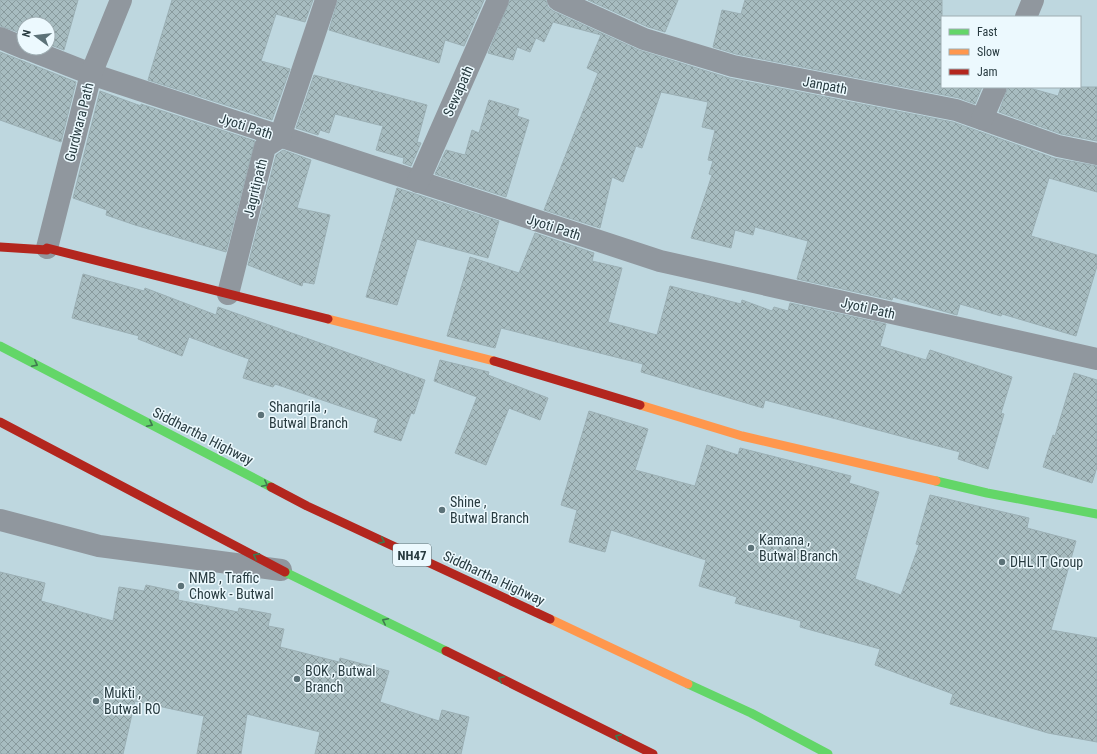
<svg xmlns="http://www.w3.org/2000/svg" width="1097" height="754" font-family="'Roboto Condensed',sans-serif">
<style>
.building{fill:url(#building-cross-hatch);stroke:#9bafb4}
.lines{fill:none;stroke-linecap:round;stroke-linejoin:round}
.street{stroke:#90979e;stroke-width:22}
.fast{stroke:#63d668;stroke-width:9}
.slow{stroke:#ff974d;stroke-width:9}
.jam{stroke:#b3261e;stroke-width:9}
.oneway{stroke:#407950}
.poi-dot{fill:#5c7278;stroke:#ecf9fe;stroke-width:1.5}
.labels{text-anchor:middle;stroke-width:3;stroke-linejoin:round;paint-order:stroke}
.shield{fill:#ecf9fe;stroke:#637479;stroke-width:1}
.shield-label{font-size:13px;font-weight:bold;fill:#283b40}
.street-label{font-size:14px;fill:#283b40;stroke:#ecf9fe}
.poi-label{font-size:14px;fill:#283b40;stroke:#ecf9fe;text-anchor:start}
</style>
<defs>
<pattern id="building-cross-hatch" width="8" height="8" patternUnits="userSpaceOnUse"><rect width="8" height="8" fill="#a7bcc0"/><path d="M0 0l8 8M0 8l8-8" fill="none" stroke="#889a9d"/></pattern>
</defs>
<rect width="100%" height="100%" fill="#bed7df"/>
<g class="building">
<path d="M 0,0 L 78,0 L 64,50 L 48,44 L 48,24 L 24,24 L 24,34 L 0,26 Z"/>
<path d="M 172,0 L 313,0 L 305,22 L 276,14 L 261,61 L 290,69 L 272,120 L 148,80 Z"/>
<path d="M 338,0 L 484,0 L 464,46 L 445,40 L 439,63 L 329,30 Z"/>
<path d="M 510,0 L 546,0 L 548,7 L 553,11 L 639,50 L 729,78 L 953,122 L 1054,158 L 1097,166 L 1097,192 L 1049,178 L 1031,236 L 1097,255 L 1097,266 L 1076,336 L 1002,314 L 1001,316 L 960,304 L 957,315 L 893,297 L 892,300 L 797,279 L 808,241 L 755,227 L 753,235 L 735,230 L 731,248 L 691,238 L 712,175 L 709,174 L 713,161 L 708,160 L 715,130 L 702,127 L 708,102 L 661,92 L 642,148 L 636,146 L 623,182 L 612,177 L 600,228 L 544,210 L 598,73 L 587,68 L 601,35 L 553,22 L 544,42 L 536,38 L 530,52 L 517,47 L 513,60 L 488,53 Z"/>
<path d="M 588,0 L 678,0 L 665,32 L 648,27 Z"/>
<path d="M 745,0 L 942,0 L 942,87 L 982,87 L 975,104 L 959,98 L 736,54 L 713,47 L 722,10 L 741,14 Z"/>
<path d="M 0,52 L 76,82 L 61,142 L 0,120 Z"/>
<path d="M 314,75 L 427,105 L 417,142 L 421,143 L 411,166 L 403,163 L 404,158 L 376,150 L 383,126 L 335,114 L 329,133 L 320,130 L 318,135 L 296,128 Z"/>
<path d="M 1008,87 L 1026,87 L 1058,96 L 1061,87 L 1097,87 L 1097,141 L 1061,134 L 999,112 Z"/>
<path d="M 100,91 L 141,106 L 141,104 L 255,141 L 226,252 L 135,225 L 106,215 L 107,210 L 73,198 Z"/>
<path d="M 489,100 L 519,109 L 517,116 L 529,120 L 506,197 L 435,174 L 446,150 L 465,155 L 472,130 L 479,133 Z"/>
<path d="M 283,150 L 311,160 L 297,208 L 330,215 L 314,284 L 303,282 L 302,286 L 248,265 L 276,155 Z"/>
<path d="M 397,188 L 499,221 L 488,258 L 417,239 L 397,305 L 366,297 Z"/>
<path d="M 535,233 L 594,253 L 592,261 L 622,268 L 608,322 L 657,335 L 670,286 L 741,304 L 742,300 L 772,311 L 774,307 L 788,311 L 790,303 L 886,324 L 880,346 L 926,360 L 930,350 L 1012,377 L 1001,413 L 1004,414 L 988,469 L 958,459 L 960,452 L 765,400 L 763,408 L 641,372 L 643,364 L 501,328 L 495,348 L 447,336 L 470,257 L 519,273 Z"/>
<path d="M 83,274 L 144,291 L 145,288 L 216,315 L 218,307 L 425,380 L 414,414 L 411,413 L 401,441 L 374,432 L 378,419 L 275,384 L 273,387 L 243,378 L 249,359 L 189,337 L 182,356 L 138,339 L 139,336 L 72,318 Z"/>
<path d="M 440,360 L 489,372 L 488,375 L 548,398 L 540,420 L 509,408 L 486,465 L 455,453 L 477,397 L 434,381 Z"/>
<path d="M 1074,373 L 1097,380 L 1097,467 L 1092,483 L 1043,467 L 1053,435 L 1055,436 Z"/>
<path d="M 589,411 L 648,429 L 635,470 L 695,486 L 707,445 L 738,455 L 740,448 L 851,476 L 849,483 L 879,492 L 855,579 L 901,595 L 919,545 L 916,544 L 930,495 L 1029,518 L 1027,528 L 1076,541 L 1051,630 L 1097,638 L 1097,742 L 1048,733 L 950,704 L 953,694 L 875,665 L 880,649 L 800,627 L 801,621 L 735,603 L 737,597 L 699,586 L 706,560 L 611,530 L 605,552 L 569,542 L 577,510 L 561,505 Z"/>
<path d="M 0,572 L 45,583 L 41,601 L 113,621 L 119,587 L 144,591 L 146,585 L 179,592 L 178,600 L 238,612 L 239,608 L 271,614 L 268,626 L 284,629 L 280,647 L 339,662 L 340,658 L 389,671 L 380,702 L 439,721 L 442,710 L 469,717 L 461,754 L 315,754 L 320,732 L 247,714 L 241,754 L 197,754 L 204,716 L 135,701 L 123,754 L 0,754 Z"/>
</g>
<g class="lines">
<g class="street">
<path d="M 558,0 L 644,39 L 733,66 L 956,110 L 1058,146 L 1097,154"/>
<path d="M 1026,17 L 1033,0"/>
<path d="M 0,38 L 24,48"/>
<path d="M 25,48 L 91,74 L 660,261 L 1097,359"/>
<path d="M 982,119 L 996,87"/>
<path d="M 418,182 L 498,0"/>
<path d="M 47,248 L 91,74 L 121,0"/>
<path d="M 228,294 L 265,147 L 280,137 L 326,0"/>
<path d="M 0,520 L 99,546 L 281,570"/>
</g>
<g class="fast">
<path d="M 0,346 L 271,487"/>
<path d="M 936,481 L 987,493 L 1097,514"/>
<path d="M 285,572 L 446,651"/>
<path d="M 688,684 L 751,713 L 828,754"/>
</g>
<g class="slow">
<path d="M 328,319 L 494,361"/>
<path d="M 640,405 L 742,436 L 936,481"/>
<path d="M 550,619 L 688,684"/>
</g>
<g class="jam">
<path d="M 0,247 L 47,250 L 47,248 L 328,319"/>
<path d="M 494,361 L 640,405"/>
<path d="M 0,422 L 285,572"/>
<path d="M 271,487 L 307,506 L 550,619"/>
<path d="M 446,651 L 653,754"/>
</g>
</g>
<defs><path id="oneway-chevron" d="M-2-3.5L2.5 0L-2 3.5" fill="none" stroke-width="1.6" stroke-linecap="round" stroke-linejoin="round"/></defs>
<g class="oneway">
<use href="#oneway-chevron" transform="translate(35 364) rotate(27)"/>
<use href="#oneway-chevron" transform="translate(150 424) rotate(27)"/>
<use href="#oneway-chevron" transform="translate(265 484) rotate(27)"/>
<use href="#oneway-chevron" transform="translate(382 541) rotate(25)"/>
<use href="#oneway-chevron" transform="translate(256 556) rotate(-152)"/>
<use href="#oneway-chevron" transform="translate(385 621) rotate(-154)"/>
<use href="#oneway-chevron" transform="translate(501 679) rotate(-154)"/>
<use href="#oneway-chevron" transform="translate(618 737) rotate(-154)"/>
</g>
<g class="poi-dot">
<circle cx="261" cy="415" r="4"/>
<circle cx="442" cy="510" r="4"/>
<circle cx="751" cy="548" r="4"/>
<circle cx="1002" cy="562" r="4"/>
<circle cx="181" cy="586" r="4"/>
<circle cx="297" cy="679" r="4"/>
<circle cx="96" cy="701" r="4"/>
</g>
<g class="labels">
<rect class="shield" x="393" y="544" width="38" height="22" rx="3"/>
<g class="shield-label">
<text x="412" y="560">NH47</text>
</g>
<g class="street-label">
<text transform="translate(825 85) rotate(11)" y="5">Janpath</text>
<text transform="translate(458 91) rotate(-66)" y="5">Sewapath</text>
<text transform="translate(79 122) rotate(-76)" y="5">Gurdwara Path</text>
<text transform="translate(246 126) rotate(18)" y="5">Jyoti Path</text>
<text transform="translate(255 188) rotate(-76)" y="5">Jagritipath</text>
<text transform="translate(554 227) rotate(18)" y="5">Jyoti Path</text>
<text transform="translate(868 308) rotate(13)" y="5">Jyoti Path</text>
<text transform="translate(203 436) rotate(27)" y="5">Siddhartha Highway</text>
<text transform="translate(494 578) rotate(25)" y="5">Siddhartha Highway</text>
</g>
<g class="poi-label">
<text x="269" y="412">Shangrila ,<tspan x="269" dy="16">Butwal Branch</tspan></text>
<text x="450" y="507">Shine ,<tspan x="450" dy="16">Butwal Branch</tspan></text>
<text x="759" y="545">Kamana ,<tspan x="759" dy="16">Butwal Branch</tspan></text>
<text x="1010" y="567">DHL IT Group</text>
<text x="189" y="583">NMB , Traffic<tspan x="189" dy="16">Chowk - Butwal</tspan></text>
<text x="305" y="676">BOK , Butwal<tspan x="305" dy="16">Branch</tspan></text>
<text x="104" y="698">Mukti ,<tspan x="104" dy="16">Butwal RO</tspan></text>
</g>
</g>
<rect x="941" y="16" width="140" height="72" fill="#ecf9fe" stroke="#9eadb2"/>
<rect x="949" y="29" width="20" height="6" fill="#63d668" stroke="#9eadb2"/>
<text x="977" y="36" font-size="12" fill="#283b40">Fast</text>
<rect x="949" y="49" width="20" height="6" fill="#ff974d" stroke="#9eadb2"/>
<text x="977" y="56" font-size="12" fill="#283b40">Slow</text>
<rect x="949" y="69" width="20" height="6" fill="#b3261e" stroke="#9eadb2"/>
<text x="977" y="76" font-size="12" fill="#283b40">Jam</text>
<g transform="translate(36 36) rotate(285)"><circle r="19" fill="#ecf9fe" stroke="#9eadb2"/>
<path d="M0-3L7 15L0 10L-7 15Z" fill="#5c7278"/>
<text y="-6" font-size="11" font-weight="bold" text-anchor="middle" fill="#283b40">N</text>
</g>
</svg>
